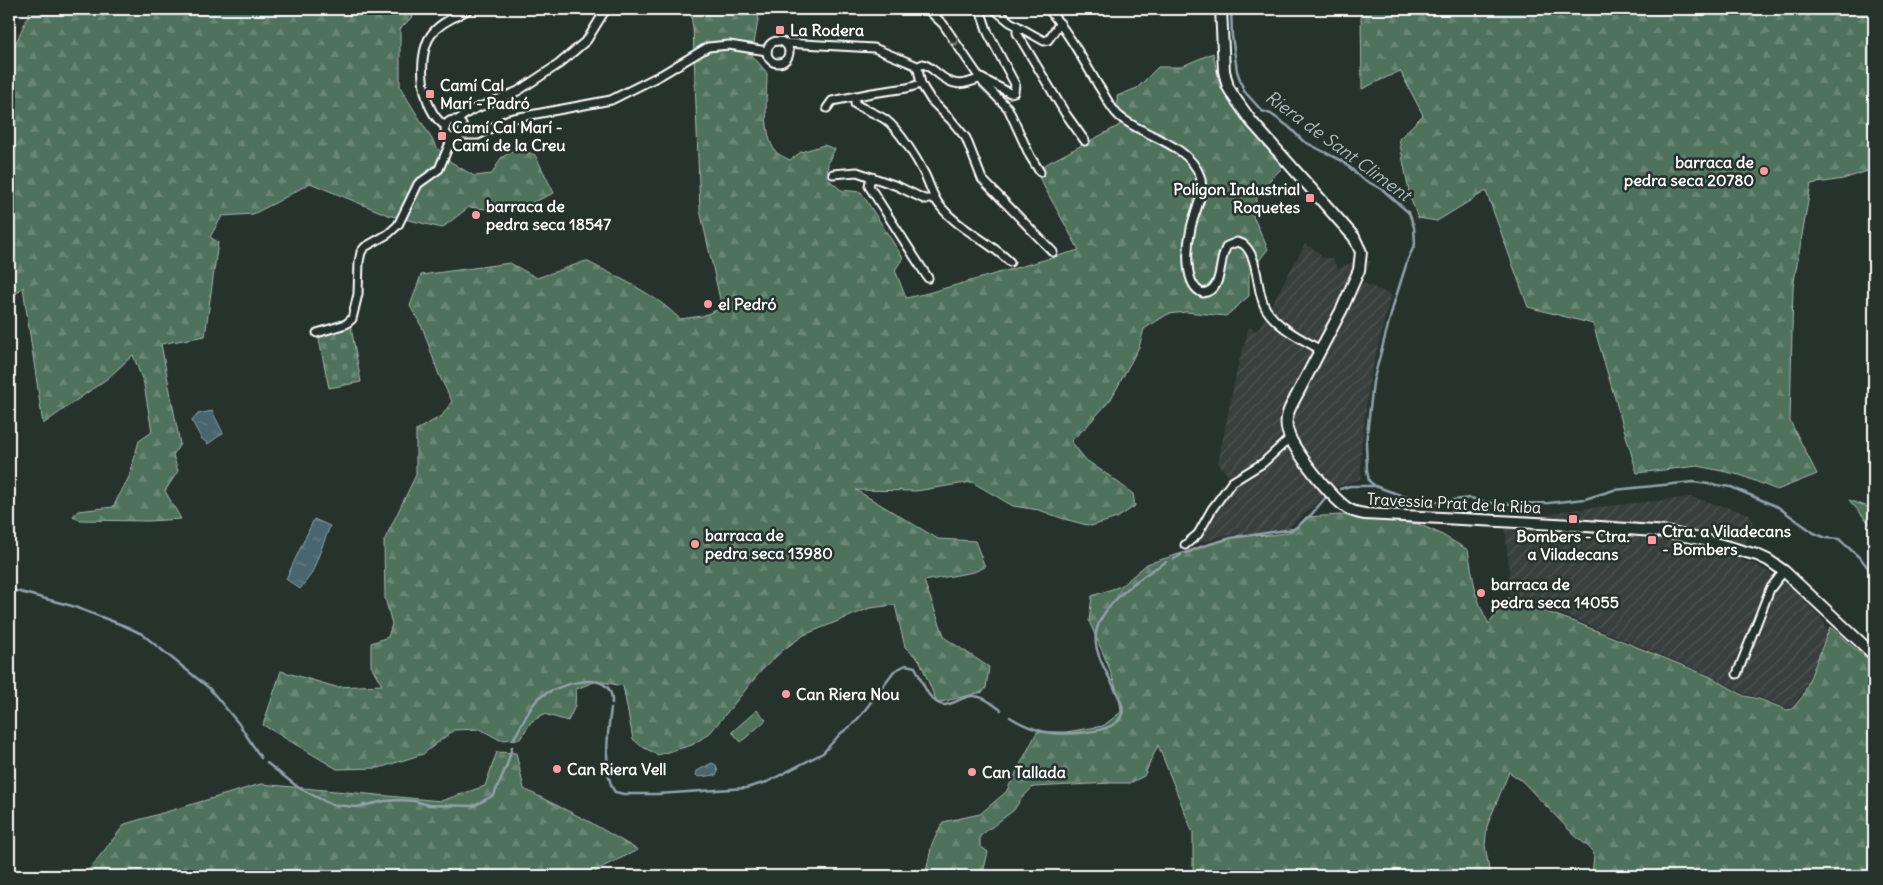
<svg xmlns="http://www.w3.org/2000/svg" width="1883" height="885" font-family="Delius,sans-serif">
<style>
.industrial{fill:url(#industrial-furrows)}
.forest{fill:url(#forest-firs);stroke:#a7b8ae}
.cemetery{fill:url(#cemetery-stones);stroke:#a7b8ae}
.green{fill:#4f725d;stroke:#a7b8ae}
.water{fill:url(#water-ripples);stroke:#92a3a9}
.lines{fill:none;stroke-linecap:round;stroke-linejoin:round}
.stream{stroke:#92a3a9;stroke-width:2.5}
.street-casing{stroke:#fff;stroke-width:11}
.secondary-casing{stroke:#fff;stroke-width:14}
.street{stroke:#26332d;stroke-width:7}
.secondary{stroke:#26332d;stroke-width:10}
.oneway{stroke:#727a76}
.poi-dot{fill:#ff9aa2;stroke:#26332d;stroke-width:2}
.labels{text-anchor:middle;stroke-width:5;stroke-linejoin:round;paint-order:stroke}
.poi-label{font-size:16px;font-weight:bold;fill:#fff;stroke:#26332d;text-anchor:start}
.street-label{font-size:16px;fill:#fff;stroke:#26332d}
.water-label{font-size:18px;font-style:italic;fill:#adbabe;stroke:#26332d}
</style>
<defs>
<pattern id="industrial-furrows" width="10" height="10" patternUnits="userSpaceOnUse" patternTransform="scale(1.25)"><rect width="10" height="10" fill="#39403e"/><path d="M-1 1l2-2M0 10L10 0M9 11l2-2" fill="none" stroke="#4d5351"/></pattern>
<pattern id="forest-firs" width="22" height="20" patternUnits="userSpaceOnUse" patternTransform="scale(1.25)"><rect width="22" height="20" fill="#4f725d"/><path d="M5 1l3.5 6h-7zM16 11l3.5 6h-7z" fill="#698775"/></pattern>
<pattern id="cemetery-stones" width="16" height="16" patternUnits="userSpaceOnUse" patternTransform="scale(1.25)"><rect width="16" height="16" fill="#4f725d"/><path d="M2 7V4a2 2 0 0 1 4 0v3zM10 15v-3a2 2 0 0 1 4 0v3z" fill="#698775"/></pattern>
<pattern id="water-ripples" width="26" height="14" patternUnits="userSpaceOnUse" patternTransform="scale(1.25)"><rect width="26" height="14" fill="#49666f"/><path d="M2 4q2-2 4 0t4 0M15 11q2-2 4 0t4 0" fill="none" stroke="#647d85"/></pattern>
</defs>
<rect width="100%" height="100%" fill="#26332d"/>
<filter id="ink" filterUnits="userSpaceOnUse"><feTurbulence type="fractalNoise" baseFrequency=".02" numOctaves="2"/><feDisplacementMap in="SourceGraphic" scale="10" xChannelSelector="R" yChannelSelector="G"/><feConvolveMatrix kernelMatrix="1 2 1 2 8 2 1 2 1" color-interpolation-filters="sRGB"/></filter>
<g filter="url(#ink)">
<g class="industrial">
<path d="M 1305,244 L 1318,252 L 1322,258 L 1332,258 L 1338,269 L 1355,261 L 1371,261 L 1362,282 L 1391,295 L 1370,378 L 1361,449 L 1361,478 L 1358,480 L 1335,487 L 1286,530 L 1224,536 L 1194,544 L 1234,483 L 1218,463 L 1237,370 L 1249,327 L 1257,331 Z"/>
<path d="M 1691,497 L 1750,514 L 1752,522 L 1740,560 L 1755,564 L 1787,583 L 1824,621 L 1827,632 L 1803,692 L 1792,707 L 1787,708 L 1759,697 L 1744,694 L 1712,676 L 1562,614 L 1509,595 L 1509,570 L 1505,528 L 1562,511 Z"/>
</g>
<g class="forest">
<path d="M 31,9 L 420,9 L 400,29 L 400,87 L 438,149 L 451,162 L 474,176 L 492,174 L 501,158 L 517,148 L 535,155 L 554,193 L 511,212 L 469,207 L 442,228 L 388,215 L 310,183 L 277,202 L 253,214 L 222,216 L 210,237 L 218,242 L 205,336 L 161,344 L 180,444 L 173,455 L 178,471 L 165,491 L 181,519 L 148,521 L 79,520 L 73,516 L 78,511 L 113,507 L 129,477 L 139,441 L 152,432 L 144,384 L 133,355 L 108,378 L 43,424 L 23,287 L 9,301 L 9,46 L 15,45 Z"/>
<path d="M 690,9 L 760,9 L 752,55 L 767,73 C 767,94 762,135 776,152 C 779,155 786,158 790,160 L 801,152 L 824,145 L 835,149 L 828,162 L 827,178 L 841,190 L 861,192 L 903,258 L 895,270 L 906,298 L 928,293 L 1079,250 L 1035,170 L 1120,125 L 1117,96 L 1137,88 L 1158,67 L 1180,67 L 1213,53 L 1220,87 L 1283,167 L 1258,192 L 1253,216 L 1268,249 L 1249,274 L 1249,296 L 1226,316 L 1186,312 L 1168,314 L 1144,329 L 1139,347 L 1111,399 L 1087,426 L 1071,441 L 1086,460 L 1111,477 L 1133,494 L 1135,506 L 1117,518 L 1091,526 L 1064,519 L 1039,510 L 1013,506 L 972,482 L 916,491 L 856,490 L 938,539 L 975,541 L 985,567 L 974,572 L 924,581 L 945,638 L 989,667 L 986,688 L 983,692 L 937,703 L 920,661 L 905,647 L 895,605 L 870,608 L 804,635 L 783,650 L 761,671 L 710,733 L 692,745 L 658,755 L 641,746 L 633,739 L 623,686 L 597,681 L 576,689 L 575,706 L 568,721 L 544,714 L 531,722 L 520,739 L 500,740 L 480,729 L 454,730 L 423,754 L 379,768 L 337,769 L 263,725 L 281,671 L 336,687 L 382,685 L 371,666 L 371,643 L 388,637 L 392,624 L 385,598 L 384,541 L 416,475 L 416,430 L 442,416 L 452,401 L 439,375 L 423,329 L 410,306 L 421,275 L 510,263 L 537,278 L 586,261 C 619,278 654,293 680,319 L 702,316 L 722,308 L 700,210 L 693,28 Z"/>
<path d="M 1354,9 L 1874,9 L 1874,169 L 1843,179 L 1811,184 L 1793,287 L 1790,421 L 1817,474 L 1777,490 L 1740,475 L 1698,466 L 1637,473 L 1593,324 L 1528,307 L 1486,191 L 1437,221 L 1418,218 L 1410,197 L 1399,139 L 1423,115 L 1400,71 L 1362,89 L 1361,12 Z"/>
<path d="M 1849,500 L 1874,509 L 1874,529 Z"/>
<path d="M 1340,515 L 1418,524 L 1439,533 L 1468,550 C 1473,576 1475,601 1489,624 L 1508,598 L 1575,622 L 1711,677 L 1744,696 L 1759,699 L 1787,710 L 1792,709 L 1803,696 L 1830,627 L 1861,654 L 1874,663 L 1874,876 L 1592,876 L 1594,855 L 1592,850 L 1573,834 L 1522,781 L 1509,772 L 1487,826 L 1485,845 L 1490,876 L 1193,876 L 1193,833 L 1158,745 L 1144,776 L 1130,783 L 1111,783 L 1033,787 L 1021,799 L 1014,810 L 980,836 L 980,846 L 988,852 L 984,869 L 984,876 L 925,876 L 932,844 L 943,822 L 980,814 L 1006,792 L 1037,732 L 1066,732 L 1103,726 L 1121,712 L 1119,696 L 1108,665 L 1089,621 L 1092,596 L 1121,586 L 1147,564 L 1240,535 C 1255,536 1277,536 1292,531 C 1298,528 1302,522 1306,517 Z"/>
<path d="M 497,752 L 516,753 L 524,789 L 588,821 L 638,850 L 598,869 L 593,876 L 84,876 L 125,824 L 261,784 L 441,801 L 485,786 Z"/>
</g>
<path class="cemetery" d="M 351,327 L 361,382 L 329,388 L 318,335 Z"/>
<path class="green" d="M 757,710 L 766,720 L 741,742 L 732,732 Z"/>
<g class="water">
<path d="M 212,411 L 223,433 L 208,444 L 201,438 L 192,421 L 198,414 Z"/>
<path d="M 314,519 L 330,526 L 312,573 L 300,589 L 286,579 Z"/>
<path d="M 712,763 L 716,765 L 718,772 L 716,775 L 699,777 L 696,775 L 697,771 Z"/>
</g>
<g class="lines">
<g class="stream">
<path d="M 1231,9 L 1232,36 L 1237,71 L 1244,91 L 1262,111 L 1271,114 L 1289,127 L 1303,141 L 1344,162 L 1361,178 L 1383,190 L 1409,213 L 1414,227 L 1415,244 L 1408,259 L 1394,303 L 1373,382 L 1366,443 L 1367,470 L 1369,481 L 1375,486 L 1414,500 L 1438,502 L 1470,498 L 1495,504 L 1549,503 L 1585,499 L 1614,490 L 1693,482 L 1731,487 L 1778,507 L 1814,533 L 1826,538 L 1839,539 L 1861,559 L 1874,575"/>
<path d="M 1340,489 L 1350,486 L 1373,486"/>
<path d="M 1186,553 L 1203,546 L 1231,538 L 1294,529 L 1311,515 L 1326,497"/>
<path d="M 1174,559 L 1181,555"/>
<path d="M 9,589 L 72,606 L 125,626 L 142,634 L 209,688 L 239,724 L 261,758"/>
<path d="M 611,708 C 608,729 602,775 615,792 L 624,794 L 658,794 L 746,788 L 767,782 L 823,753 L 840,734 L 853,724 L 862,714 L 894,671 L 906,665 L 915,667 C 920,676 923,687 930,696 C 946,716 957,696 973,696 C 984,696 992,704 1001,710"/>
<path d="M 1010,717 C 1019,723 1031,728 1041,731 C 1058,736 1116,735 1122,715 C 1125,705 1117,695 1114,687 C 1106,671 1093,651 1096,633 C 1100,605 1143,575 1166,562"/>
<path d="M 514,738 C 521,728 530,705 539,698 C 556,685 614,665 612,703"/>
<path d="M 267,763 L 299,788 L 332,805 L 357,807 L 385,801 L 400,800 L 415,801 L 428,805 L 474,806 L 494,795 L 507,765 L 512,747"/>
</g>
<g class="street-casing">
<g id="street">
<path d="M 927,9 L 943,24 L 984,84 L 1008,108 L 1030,156 L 1040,172"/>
<path d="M 994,9 L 1010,22 L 1044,41 L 1048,40 L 1060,23"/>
<path d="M 1048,9 C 1068,32 1082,58 1098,85 C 1105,95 1110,108 1119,116 C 1144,137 1188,143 1200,176 C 1206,193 1194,212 1191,228 C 1187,245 1183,286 1203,293 C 1225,289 1217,261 1227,246 L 1237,242 L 1243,244 C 1260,257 1255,291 1266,309 C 1278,328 1302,339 1321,350"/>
<path d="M 1017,26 L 1017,33 L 1065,113 L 1085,141"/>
<circle cx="778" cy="52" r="11"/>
<path d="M 785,43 L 874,48 L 915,65 L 918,69 L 921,84 L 931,100 L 951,120 L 966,138 L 982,179 L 1053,252"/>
<path d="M 917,67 L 923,64 C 929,66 932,69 937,73 C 954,87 961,86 981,78 L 1010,93 L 1014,92 L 1015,84 L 988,33 L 980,9"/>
<path d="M 855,96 L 855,104 C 865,110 876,113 886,120 C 899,130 916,157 924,173 C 930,184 932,197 941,207 C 960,230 989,241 1010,262"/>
<path d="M 827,108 L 832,101 L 872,93 L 907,88 L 921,84"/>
<circle cx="454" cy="129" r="9"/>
<path d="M 456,121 L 470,111 L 518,91 L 559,64 L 587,40 L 606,9"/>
<path d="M 446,126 C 421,113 416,56 431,35 C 440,22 456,17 469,9"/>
<path d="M 461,135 L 478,135 L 509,119 L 611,100 L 661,75 L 708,47 L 729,45 L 767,51"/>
<path d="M 833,174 L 857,172 L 897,186 L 924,199 L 935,199"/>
<path d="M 874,178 L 870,181 L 869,186 L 928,278"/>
<path d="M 317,333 L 346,324 L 352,319 L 358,294 L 359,262 L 361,252 L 365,247 L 388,234 L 398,225 L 418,184 L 439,169 L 452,138"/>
<path d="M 1185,545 L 1198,534 L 1212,509 L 1232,482 L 1263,463 L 1290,438"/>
<path d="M 1737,674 L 1770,589 L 1784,571"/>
</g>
</g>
<g class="secondary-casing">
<path id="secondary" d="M 1221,9 L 1224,71 L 1228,87 L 1234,97 L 1251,121 L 1354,237 L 1361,252 L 1359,270 L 1342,309 L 1291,406 C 1287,414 1285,423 1288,432 C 1293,450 1331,497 1347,508 C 1353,512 1358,513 1365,514 L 1573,525 L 1667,532 L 1704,540 L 1757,555 L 1768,560 L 1784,571 L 1874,655"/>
</g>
<use href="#street" class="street"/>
<use href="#secondary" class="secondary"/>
</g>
<defs><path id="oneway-chevron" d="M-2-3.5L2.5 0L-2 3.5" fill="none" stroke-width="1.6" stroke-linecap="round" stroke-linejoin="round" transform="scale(1.25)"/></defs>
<use class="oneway" href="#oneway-chevron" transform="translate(955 42) rotate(59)"/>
</g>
<g class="poi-dot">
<rect x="775" y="25" width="10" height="10" rx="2.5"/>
<rect x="425" y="89" width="10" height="10" rx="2.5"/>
<rect x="437" y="131" width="10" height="10" rx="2.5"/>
<circle cx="1764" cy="171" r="5"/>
<rect x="1305" y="193" width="10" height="10" rx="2.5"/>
<circle cx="476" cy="215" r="5"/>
<circle cx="708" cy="304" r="5"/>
<rect x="1568" y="514" width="10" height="10" rx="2.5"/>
<rect x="1647" y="535" width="10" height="10" rx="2.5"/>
<circle cx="695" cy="544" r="5"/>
<circle cx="1481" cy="593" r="5"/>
<circle cx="786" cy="694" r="5"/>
<circle cx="557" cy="769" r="5"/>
<circle cx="972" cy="772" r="5"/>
</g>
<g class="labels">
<g class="poi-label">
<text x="790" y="36">La Rodera</text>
<text x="440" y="91">Camí Cal<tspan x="440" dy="18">Marí - Padró</tspan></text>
<text x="452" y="133">Camí Cal Marí -<tspan x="452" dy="18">Camí de la Creu</tspan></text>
<text x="1754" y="168" text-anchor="end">barraca de<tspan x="1754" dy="18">pedra seca 20780</tspan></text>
<text x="1300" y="195" text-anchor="end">Polígon Industrial<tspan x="1300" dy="18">Roquetes</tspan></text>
<text x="486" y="212">barraca de<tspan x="486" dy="18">pedra seca 18547</tspan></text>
<text x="718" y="310">el Pedró</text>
<text x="1662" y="537">Ctra. a Viladecans<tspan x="1662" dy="18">- Bombers</tspan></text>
<text x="705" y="541">barraca de<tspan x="705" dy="18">pedra seca 13980</tspan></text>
<text x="1573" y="542" text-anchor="middle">Bombers - Ctra.<tspan x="1573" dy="18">a Viladecans</tspan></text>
<text x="1491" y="590">barraca de<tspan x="1491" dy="18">pedra seca 14055</tspan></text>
<text x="796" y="700">Can Riera Nou</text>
<text x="567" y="775">Can Riera Vell</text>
<text x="982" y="778">Can Tallada</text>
</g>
<g class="street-label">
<text transform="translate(1454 503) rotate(3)" y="6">Travessia Prat de la Riba</text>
</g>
<g class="water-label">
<text transform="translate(1338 146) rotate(36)" y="6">Riera de Sant Climent</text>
</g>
</g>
<rect width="1883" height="885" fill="none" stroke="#26332d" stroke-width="30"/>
<rect x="15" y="15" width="1853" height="855" fill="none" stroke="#fff" stroke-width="2" filter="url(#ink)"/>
</svg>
